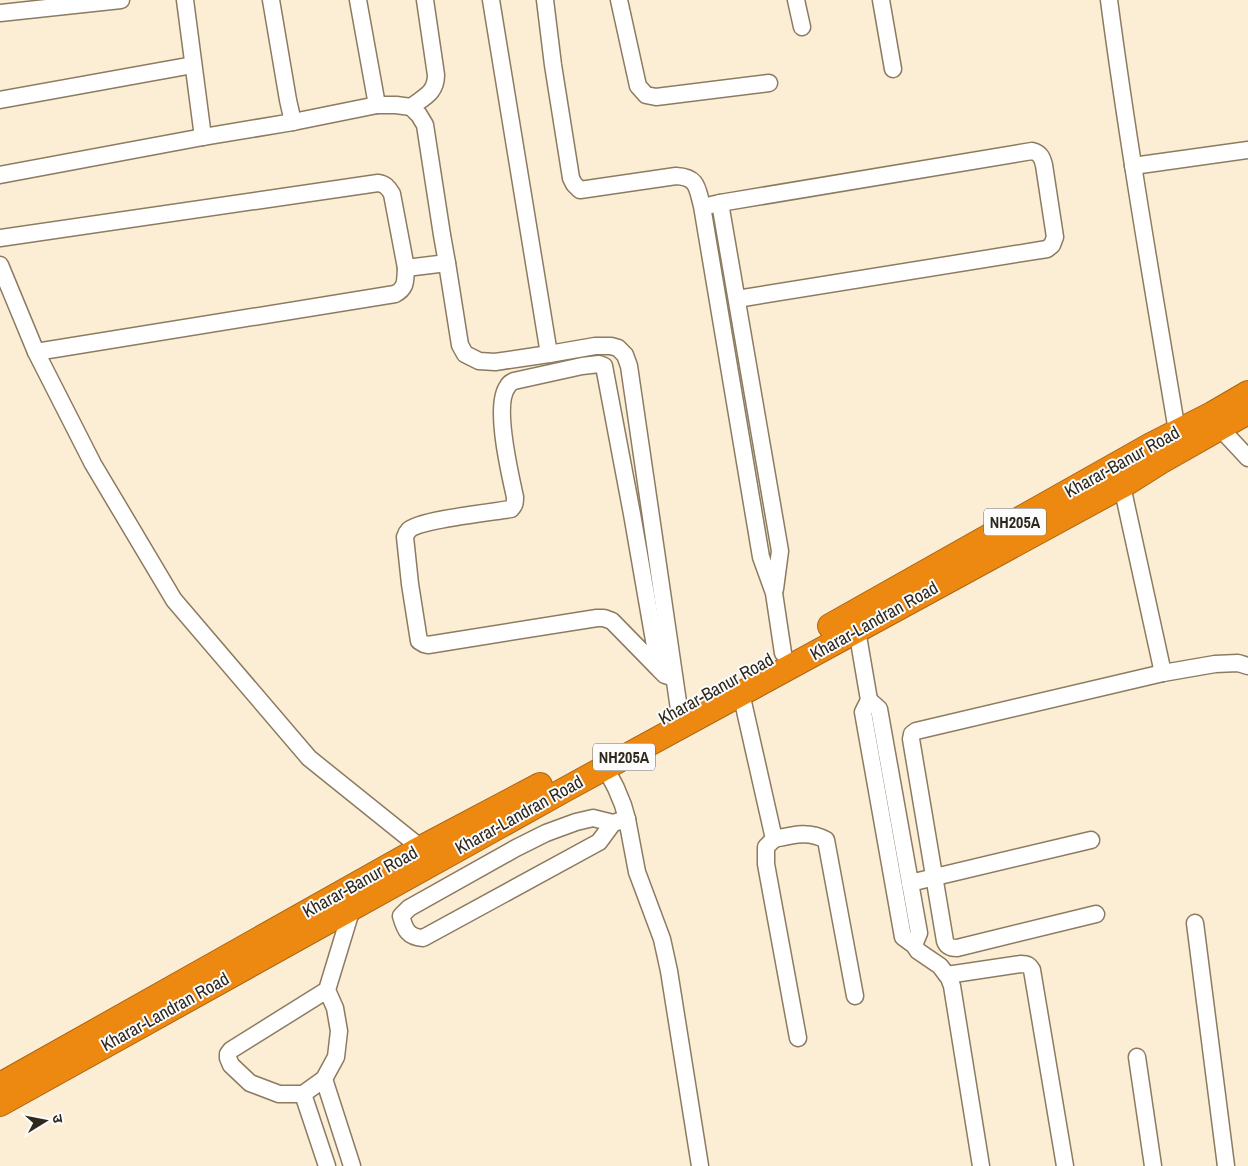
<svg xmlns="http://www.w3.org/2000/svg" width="1248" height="1166" font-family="'Archivo Narrow','Noto Sans Devanagari',sans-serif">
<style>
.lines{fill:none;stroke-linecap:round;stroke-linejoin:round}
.minor-casing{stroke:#8c7b60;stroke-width:19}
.highway-casing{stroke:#aa6615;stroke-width:26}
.minor{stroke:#fff;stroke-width:16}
.highway{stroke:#ed8810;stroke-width:24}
.labels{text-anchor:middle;stroke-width:4;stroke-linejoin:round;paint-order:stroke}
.shield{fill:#fcfcfc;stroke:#6c6860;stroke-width:1}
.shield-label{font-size:16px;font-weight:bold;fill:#2f281d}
.street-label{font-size:18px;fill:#2f281d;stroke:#fcfcfc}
</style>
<rect width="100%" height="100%" fill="#fcedd5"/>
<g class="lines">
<g class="minor-casing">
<g id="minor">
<path d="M 185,0 L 203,137"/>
<path d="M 271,0 L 288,100 L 293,122 L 377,105 L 396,105 L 411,107 L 419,115 L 425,125 L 442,235 L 447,263 L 460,345 L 465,354 L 479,361 L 495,362 L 549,354 L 595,346 L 611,346 L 618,348 L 625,355 L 629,366 L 679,709"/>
<path d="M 358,0 L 377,105"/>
<path d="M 491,0 L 549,354"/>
<path d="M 545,0 L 553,65 L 571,178 L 574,184 L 580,190 L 676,176 C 698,177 697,188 702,206 L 761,557 L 774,593 L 783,653"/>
<path d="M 619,0 L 638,86 L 646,95 L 656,97 L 769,83"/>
<path d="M 796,0 L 802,27"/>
<path d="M 881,0 L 893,69"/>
<path d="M 1109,0 C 1128,144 1153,288 1177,431 L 1180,439"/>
<path d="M 0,13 L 121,0"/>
<path d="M 0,100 L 193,65"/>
<path d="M 411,107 C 424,97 436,93 436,75 L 425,0"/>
<path d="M 1133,166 L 1248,150"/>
<path d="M 0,175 L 203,137 L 293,122"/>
<path d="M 720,203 L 1032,151 C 1040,153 1042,157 1044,165 L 1055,237 L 1052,245 L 1047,249 L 737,299"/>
<path d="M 711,205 L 720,203 L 780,551 L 775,589"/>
<path d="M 0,238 L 378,183 C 385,184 388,187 392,194 L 406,268 L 447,263"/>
<path d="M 0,265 L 36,352 L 93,464 L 174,600 L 309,758 L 421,848 L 426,856"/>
<path d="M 36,352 L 395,294 C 407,288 405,280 406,268"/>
<path d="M 1215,420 L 1220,428 L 1248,458"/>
<path d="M 1122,486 L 1163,673"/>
<path d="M 857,630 L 869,700 L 863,712 L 903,937 L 914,945 L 918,951 L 940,966 L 949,978 L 952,986 L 981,1166"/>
<path d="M 659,669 L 612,621 L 604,618 L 597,618 L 428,645 L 424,644 L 419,641 L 410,584 L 405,537 C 406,534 407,532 409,530 C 419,520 493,512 511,509 C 515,505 515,502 515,497 C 510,474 493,404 508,386 C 509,383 512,382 514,381 L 582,366 L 599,364 L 604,366 L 632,514 L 659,669 L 665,675 L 674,678"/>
<path d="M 741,693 L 774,839 C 792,835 809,830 826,840 L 855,996"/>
<path d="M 869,700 L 879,709 L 919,933 L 914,945"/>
<path d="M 605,767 L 616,788 L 623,805 L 627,819 L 637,872 L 662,939 L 669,971 L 700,1166"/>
<path d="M 613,823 L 599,842 L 423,938 C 408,937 405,930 401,916 L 409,908 L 516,848 L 546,833 L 576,822 L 593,818 L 613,823 L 627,819"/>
<path d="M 774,839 L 766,847 L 766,864 L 798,1038"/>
<path d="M 910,883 L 1091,840"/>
<path d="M 1096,914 L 957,948 C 951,948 947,947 945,941 L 911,739 L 912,734 L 916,731 L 1163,673 L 1215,664 L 1238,663 L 1248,666"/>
<path d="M 1195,923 L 1226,1166"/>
<path d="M 947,975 L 1021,964 C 1027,964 1029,965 1032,970 L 1065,1166"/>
<path d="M 327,990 L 231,1050 L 228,1054 L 228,1058 L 231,1065 L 250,1083 L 279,1094 L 303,1094 L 324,1079 L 336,1057 L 339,1031 L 335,1008 L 327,990 L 352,908"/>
<path d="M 1137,1057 L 1153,1166"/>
<path d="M 324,1079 L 352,1166"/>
<path d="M 303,1094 L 327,1166"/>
</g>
</g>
<g class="highway-casing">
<g id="highway">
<path d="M 830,626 L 1151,445 L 1212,414 L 1248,393"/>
<path d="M 0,1085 L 421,848 L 540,785"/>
<path d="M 0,1104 L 566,789 L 1122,486 L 1160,462 L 1248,412"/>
</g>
</g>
<use href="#minor" class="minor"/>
<use href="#highway" class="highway"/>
</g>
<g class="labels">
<g class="shield">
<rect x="984" y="508.5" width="62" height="27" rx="4"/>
<rect x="593" y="743.5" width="62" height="27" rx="4"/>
</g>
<g class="shield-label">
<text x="1015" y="528">NH205A</text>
<text x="624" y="763">NH205A</text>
</g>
<g class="street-label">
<text transform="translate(1122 462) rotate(-29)" y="6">Kharar-Banur Road</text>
<text transform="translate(874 621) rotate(-29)" y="6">Kharar-Landran Road</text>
<text transform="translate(716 689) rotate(-29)" y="6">Kharar-Banur Road</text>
<text transform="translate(519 815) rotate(-29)" y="6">Kharar-Landran Road</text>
<text transform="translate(360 882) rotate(-29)" y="6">Kharar-Banur Road</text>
<text transform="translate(165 1012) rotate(-29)" y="6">Kharar-Landran Road</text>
</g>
</g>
<g transform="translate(45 1121) rotate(80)" stroke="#fcfcfc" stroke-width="4" paint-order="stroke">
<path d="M0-4L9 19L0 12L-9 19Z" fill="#2f281d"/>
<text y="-8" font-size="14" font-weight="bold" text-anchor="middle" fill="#2f281d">उ</text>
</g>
</svg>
